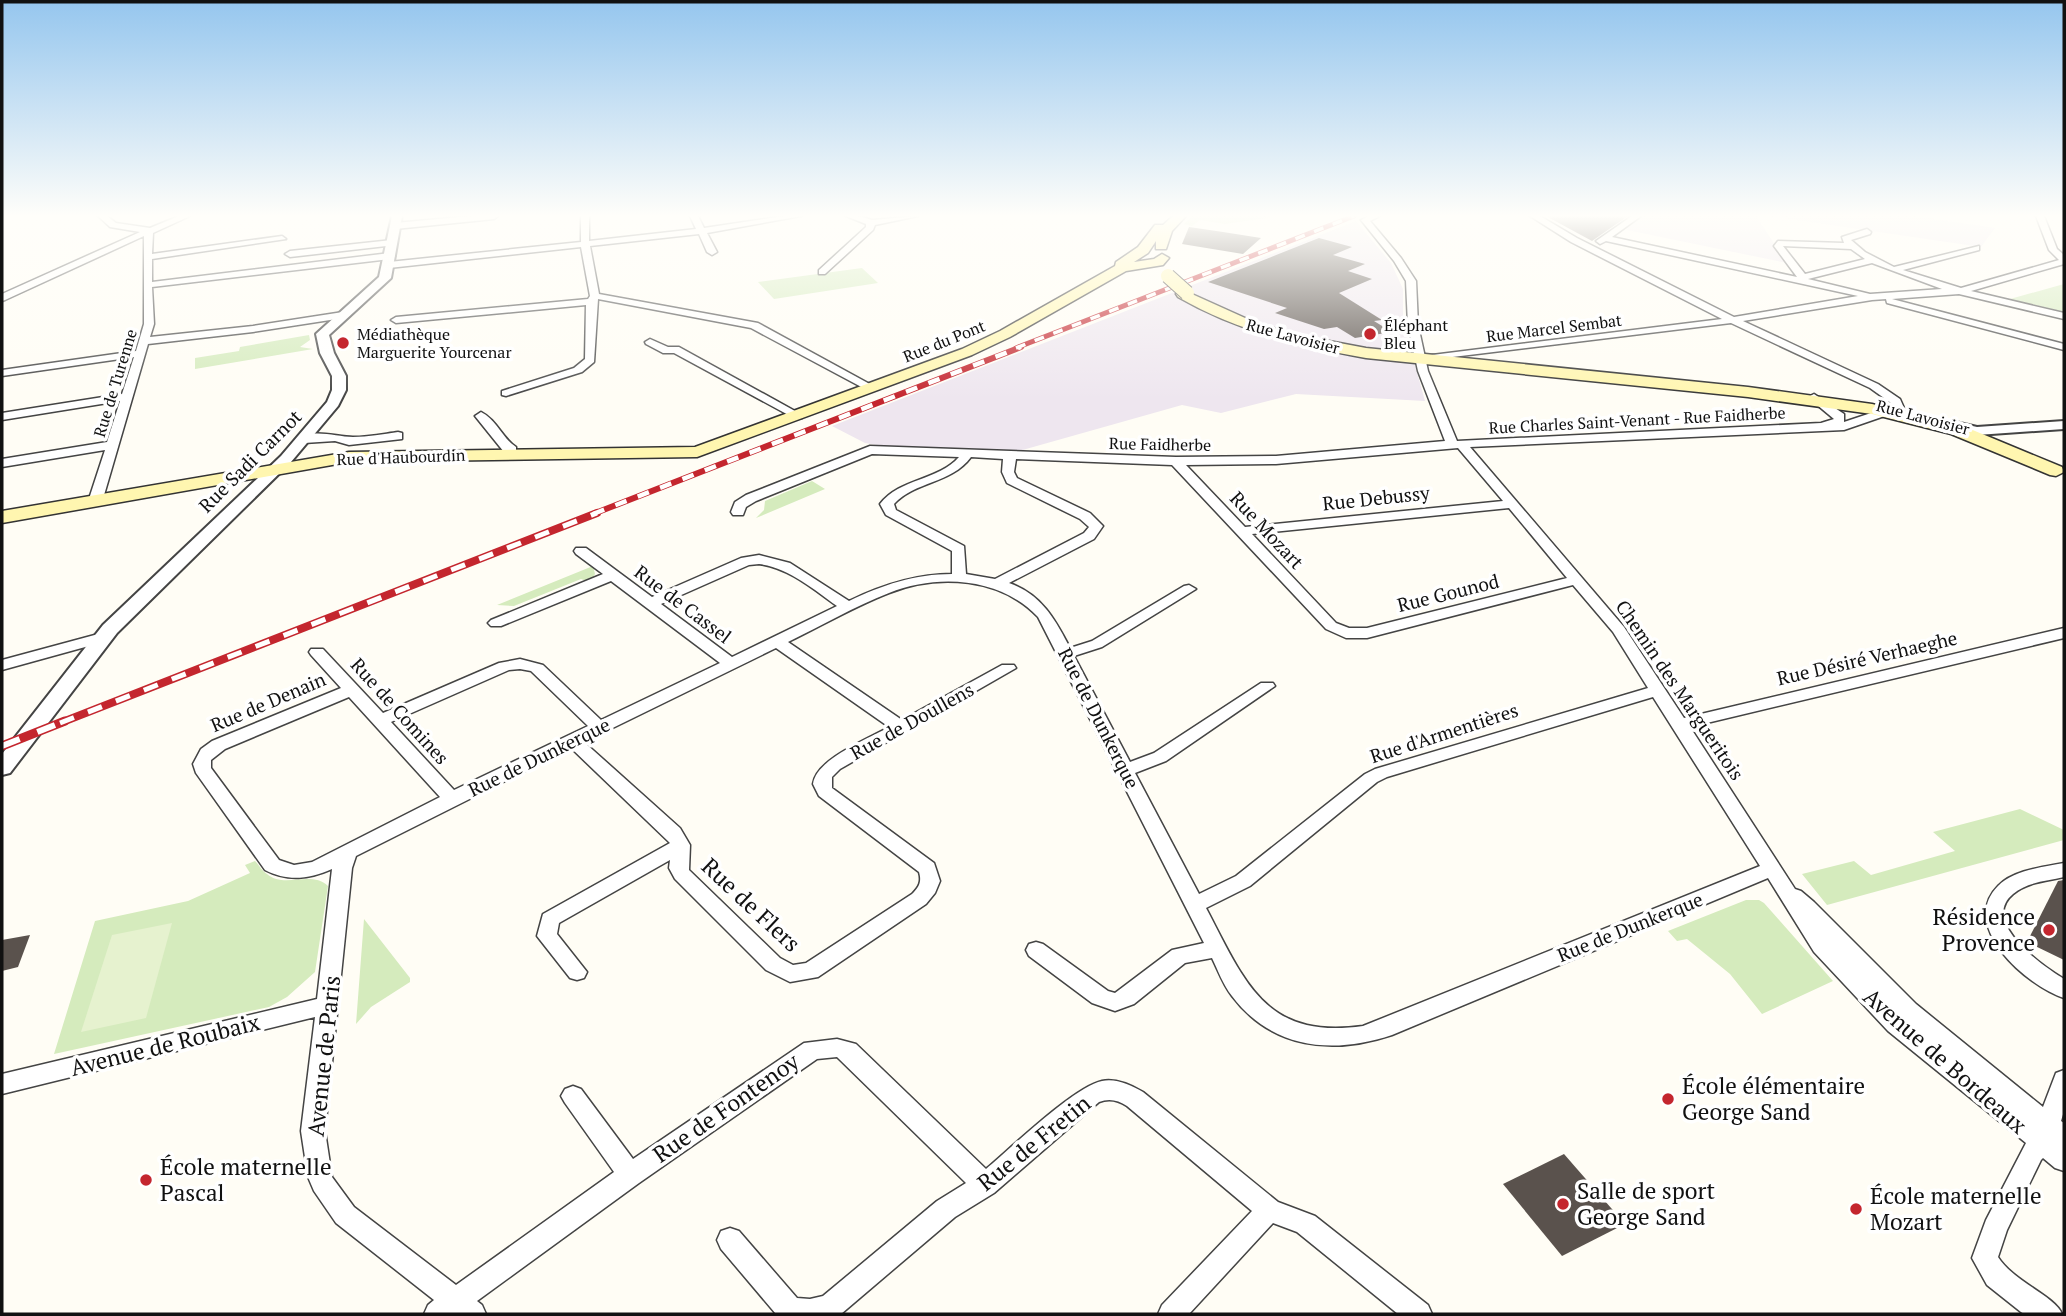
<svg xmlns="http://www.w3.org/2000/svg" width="2066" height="1316" font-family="'PT Serif',serif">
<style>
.industrial{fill:#eee6ef}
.green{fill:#d5ebbd}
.pitch{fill:#e6f2cf}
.building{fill:#5a524d}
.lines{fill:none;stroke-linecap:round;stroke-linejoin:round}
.minor-casing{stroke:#444;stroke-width:3}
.tertiary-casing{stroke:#444;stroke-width:4}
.secondary-casing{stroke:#333;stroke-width:3}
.minor{fill:#fff;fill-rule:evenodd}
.tertiary{fill:#fff;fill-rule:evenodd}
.secondary{fill:#fff6b0;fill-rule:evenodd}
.rail-far3-casing{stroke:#c4262e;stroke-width:5}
.rail-far2-casing{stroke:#c4262e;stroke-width:6}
.rail-far1-casing{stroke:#c4262e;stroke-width:8}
.rail-casing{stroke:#c4262e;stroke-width:9}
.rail-far3{stroke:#fff;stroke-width:3.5;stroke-dasharray:10;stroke-linecap:butt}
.rail-far2{stroke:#fff;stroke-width:4.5;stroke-dasharray:12;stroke-linecap:butt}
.rail-far1{stroke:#fff;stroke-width:5;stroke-dasharray:15;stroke-linecap:butt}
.rail{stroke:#fff;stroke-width:6;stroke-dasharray:19;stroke-linecap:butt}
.secondary-bridge-casing{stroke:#333;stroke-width:16;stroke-linecap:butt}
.secondary-bridge{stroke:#fff6b0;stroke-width:14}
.poi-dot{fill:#c4262e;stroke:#fff;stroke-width:2.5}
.labels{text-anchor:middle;stroke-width:7;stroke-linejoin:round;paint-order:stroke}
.far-poi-label{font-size:16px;fill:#111;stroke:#fff;text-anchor:start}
.far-street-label{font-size:16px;fill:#111;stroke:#fff}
.street-label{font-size:19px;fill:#111;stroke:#fff}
.near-street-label{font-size:23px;fill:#111;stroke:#fff}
.near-poi-label{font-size:23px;fill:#111;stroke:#fff;text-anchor:start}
</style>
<rect width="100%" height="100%" fill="#fffdf5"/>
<g class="industrial">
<path d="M 1629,216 L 1756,216 L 1787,263 L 1627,230 L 1617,224 Z"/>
<path d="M 1770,216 L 1914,216 L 1995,228 L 1981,247 Z"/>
<path d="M 1356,221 L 1391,263 L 1403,289 L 1403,322 L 1425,401 L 1296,394 L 1221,413 L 1182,405 L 1019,451 L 883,446 L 865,443 L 832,426 Z"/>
</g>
<g class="green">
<path d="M 1192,216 L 1270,216 L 1273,217 L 1225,224 L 1200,220 L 1192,226 L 1184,224 Z"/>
<path d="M 862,268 L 878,283 L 774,299 L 758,282 Z"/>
<path d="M 2064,284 L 2064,312 L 2010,299 Z"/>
<path d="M 309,335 L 310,340 L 300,347 L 313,349 L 195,369 L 195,358 L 239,351 L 240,347 Z"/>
<path d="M 812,481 L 825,489 L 756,518 L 764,510 L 765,501 Z"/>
<path d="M 593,566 L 595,574 L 590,582 L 581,579 L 514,606 L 497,605 Z"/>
<path d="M 2020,809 L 2064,830 L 2064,840 L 1827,905 L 1802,874 L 1854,861 L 1871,875 L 1955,851 L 1933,832 Z"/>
<path d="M 255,861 C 259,865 262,871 267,874 C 284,889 311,870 328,886 L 315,972 L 287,997 L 269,1007 L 54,1054 L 95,921 L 188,901 L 250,873 L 245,865 Z"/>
<path d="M 1746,900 L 1759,900 L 1764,903 L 1833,981 L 1762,1014 L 1730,974 L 1687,939 L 1677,941 L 1668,931 Z"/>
<path d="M 364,919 L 410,978 L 410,982 L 371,1007 L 356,1024 Z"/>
</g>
<path class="pitch" d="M 172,923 L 146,1018 L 81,1032 L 112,935 Z"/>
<g class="building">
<path d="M 1546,216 L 1628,216 L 1592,241 Z"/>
<path d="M 1189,227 L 1223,232 L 1261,238 L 1243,254 L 1182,244 Z"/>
<path d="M 1319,238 L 1352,247 L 1333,255 L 1365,264 L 1348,271 L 1372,279 L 1339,293 L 1382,320 L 1374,321 L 1392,332 L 1355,338 L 1337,327 L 1324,329 L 1275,313 L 1287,308 L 1208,282 Z"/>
<path d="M 2064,880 L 2064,960 L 2027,942 L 2058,881 Z"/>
<path d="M 30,935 L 18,967 L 2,971 L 2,940 Z"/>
<path d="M 1564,1154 L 1625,1224 L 1562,1256 L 1503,1184 Z"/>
</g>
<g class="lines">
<g class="minor-casing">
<g id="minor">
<path d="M 98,216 L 107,216 L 116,223 L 150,228 L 179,216 L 190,216 L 153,233 L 152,254 L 282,236 L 286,239 L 152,259 L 152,282 L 390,253 L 395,256 L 390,259 L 152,287 L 154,324 L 150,337 L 253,326 L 343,312 L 348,315 L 343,318 L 253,332 L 148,344 L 102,502 L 95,506 L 88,502 L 105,450 L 2,467 L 2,459 L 107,442 L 120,401 L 2,420 L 2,413 L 122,394 L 134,357 L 2,376 L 2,370 L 136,351 L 144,324 L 144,236 L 5,300 L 2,301 L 2,294 L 140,232 L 110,227 Z"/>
<path d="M 471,216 L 498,216 L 494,219 L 395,229 L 391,226 L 395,223 Z"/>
<path d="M 581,216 L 589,216 L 589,241 L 696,229 L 690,216 L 698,216 L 704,228 L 784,216 L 801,216 L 707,233 L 717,252 L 712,255 L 707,252 L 699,234 L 590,246 L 599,294 L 758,323 L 877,388 L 867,390 L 751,328 L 598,299 L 594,362 L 582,372 L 506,396 L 502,395 L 502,391 L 574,368 L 585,359 L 586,305 L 396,323 L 391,320 L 396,317 L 588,299 L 590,296 L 581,247 L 389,268 L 384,265 L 389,262 L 581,242 Z"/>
<path d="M 846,216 L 858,216 L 872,220 L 918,216 L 875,225 L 873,230 L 825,274 L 819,274 L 819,270 L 866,227 L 866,224 Z"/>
<path d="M 1369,216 L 1380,216 L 1370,221 L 1401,258 L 1416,281 L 1418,325 L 1428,371 L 1457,441 L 1821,423 L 1834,419 L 1810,399 L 1808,397 L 1814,394 L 1844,414 L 1844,422 L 1892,406 L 1891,403 L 1870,388 L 1731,323 L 1428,360 L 1427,358 L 1432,355 L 1722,319 L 1571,242 L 1530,216 L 1540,216 L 1577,238 L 1734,317 L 1858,296 L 1606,241 L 1600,244 L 1596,241 L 1632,216 L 1641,216 L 1612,237 L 1797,277 L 1774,246 L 1778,241 L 1844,243 L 1842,237 L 1867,229 L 1871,232 L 1870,234 L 1851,240 L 1865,252 L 1894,267 L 1979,246 L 1979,250 L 1903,270 L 1961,288 L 2059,260 L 2049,250 L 2036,216 L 2044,216 L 2057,249 L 2064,255 L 2064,264 L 1971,291 L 2064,313 L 2064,319 L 1959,294 L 1892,299 L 2064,344 L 2064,350 L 1887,303 L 1886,299 L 1872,300 L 1743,321 L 1878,384 L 1900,399 L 1904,408 L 1902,410 L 1844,430 L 1470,447 L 1624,627 L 1684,718 L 2064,628 L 2064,638 L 1690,727 L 1795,889 L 1801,891 L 1814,902 L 1916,1004 L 2043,1107 L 2056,1073 L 2064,1070 L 2064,1111 L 2061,1121 L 2064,1123 L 2064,1171 L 2055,1168 L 2043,1158 L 2041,1160 L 2007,1230 L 1998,1257 C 2014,1282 2055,1296 2062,1314 L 2024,1314 L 2021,1312 L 1987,1285 L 1972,1258 L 1986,1220 L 2026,1143 L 1888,1031 L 1814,952 L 1768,878 L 1392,1035 C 1332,1055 1272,1049 1232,996 C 1223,985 1218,970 1212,958 L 1185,963 L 1134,1004 L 1115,1011 L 1092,1003 L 1029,956 L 1026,950 L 1029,944 L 1036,942 L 1043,944 L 1108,991 L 1115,993 L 1172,950 L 1204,943 L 1038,617 C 1001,578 939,573 889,593 C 855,606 821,626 788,642 L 902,720 L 1002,665 L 1014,665 L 1016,668 L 840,769 L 832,777 L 832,788 L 934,863 L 940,881 L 935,893 L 926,904 L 818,977 L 790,982 L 766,970 L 675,879 L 669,868 L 670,860 L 559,923 L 557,934 L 587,972 L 584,978 L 577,980 L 570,978 L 537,936 L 543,914 L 670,843 L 571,748 L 356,856 L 352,868 L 325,1131 L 332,1177 L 354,1207 L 456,1285 L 614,1172 L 565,1103 L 561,1096 L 565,1089 L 573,1086 L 581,1089 L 633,1159 L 804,1043 L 837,1039 L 856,1044 L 986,1169 C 1011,1148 1074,1087 1102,1081 C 1116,1078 1131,1085 1143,1092 L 1278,1202 L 1315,1216 L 1428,1305 L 1432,1314 L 1398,1314 L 1297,1232 L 1273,1223 L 1189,1314 L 1158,1314 L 1162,1305 L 1252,1211 L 1127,1106 C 1118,1100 1109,1098 1099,1102 L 994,1193 L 955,1217 L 841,1314 L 776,1314 L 721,1249 L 717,1240 L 721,1231 L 730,1228 L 739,1231 L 797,1298 L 810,1299 L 823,1296 L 937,1201 L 966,1183 L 837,1057 L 817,1059 L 639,1183 L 477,1301 L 482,1305 L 486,1314 L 424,1314 L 428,1305 L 434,1300 L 336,1223 L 314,1191 L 308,1177 L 301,1131 L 315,1017 L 2,1094 L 2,1074 L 317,999 L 332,869 C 309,879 288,882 265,870 L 196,773 L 193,764 L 201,749 L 212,741 L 341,688 L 311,655 L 309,652 L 311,649 L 323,649 L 383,713 L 499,663 L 520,659 L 543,665 L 601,720 L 720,663 L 611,581 L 501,626 L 491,626 L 488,623 L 491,620 L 603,574 L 576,554 L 574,551 L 576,548 L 586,548 L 652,597 L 741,558 L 759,555 L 790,563 L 849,601 C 882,585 915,574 952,574 L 952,551 L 886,515 L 880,504 C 900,478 938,481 959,457 L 872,454 L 756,501 L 746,507 L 743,515 L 733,515 L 731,512 L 735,502 L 746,495 L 870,446 L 1176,457 L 1276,456 L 1445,441 L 1418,371 L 1408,325 L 1406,281 L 1394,261 L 1361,220 ZM 1783,246 L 1851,249 L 1865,259 L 1805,274 ZM 1872,263 L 1942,289 L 1870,294 L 1808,279 ZM 1458,448 L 1503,501 L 1245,527 L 1186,465 L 1276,464 ZM 971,457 L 1003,459 L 1002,472 L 1007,483 L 1080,519 L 1089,527 L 1084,533 L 995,579 L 966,574 L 964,546 L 896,510 L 894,504 C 915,481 951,484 971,457 ZM 1016,459 L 1172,465 L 1326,629 L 1346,638 L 1367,638 L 1573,585 L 1613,632 L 1648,688 L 1375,769 L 1365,774 L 1236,876 L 1199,894 L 1135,773 L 1166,761 L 1275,686 L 1273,683 L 1261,683 L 1154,753 L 1130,762 L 1074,656 L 1102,647 L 1196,589 L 1189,585 L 1184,586 L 1092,641 L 1070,648 C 1055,619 1041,594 1009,583 L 1094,539 L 1103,526 L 1090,513 L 1017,478 L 1014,472 ZM 1509,508 L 1567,578 L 1367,628 L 1349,628 L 1336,623 L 1252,534 ZM 759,564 C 789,568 813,589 837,606 L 732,657 L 661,604 L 749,565 ZM 776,648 L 889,727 C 868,739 816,759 813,784 L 819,796 L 919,872 C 922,882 919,887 912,894 L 806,963 L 793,965 L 780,958 L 689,870 L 690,845 L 680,828 L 584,742 ZM 520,669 L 531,671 L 588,726 L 454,790 L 391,722 L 509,670 ZM 349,697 L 440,797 L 312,862 L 294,865 L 279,860 L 211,768 L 211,760 L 225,749 ZM 1653,697 L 1760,866 L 1363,1026 C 1265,1040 1245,982 1206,908 L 1250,886 L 1377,782 L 1387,777 Z"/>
<path d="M 392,240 L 395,241 L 395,245 L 290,257 L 285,254 L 290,251 Z"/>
<path d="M 650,339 L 668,347 L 679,347 L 804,416 L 802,418 L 794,418 L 674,353 L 663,353 L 646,344 L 645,342 Z"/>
<path d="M 481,412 C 497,420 502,438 516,447 L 516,457 L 508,457 L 475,416 Z"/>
<path d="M 398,432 L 402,433 L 402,439 L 349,445 L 335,441 L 304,443 L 298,439 C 313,428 336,437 353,437 C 368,437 383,434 398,432 Z"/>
<path d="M 102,633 L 110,638 L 107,641 L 2,670 L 2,660 Z"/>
<path d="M 2064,863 L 2064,877 C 2047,881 2027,882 2013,894 C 1979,922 2044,967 2064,979 L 2064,998 C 2027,986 1958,926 1998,886 C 2013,870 2043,867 2064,863 Z"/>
</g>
</g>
<g class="tertiary-casing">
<g id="tertiary">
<path d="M 392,216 L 402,216 L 391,278 L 329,335 L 334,353 L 346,376 L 346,390 L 338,406 L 291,462 L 117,633 L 10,773 L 2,775 L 2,754 L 103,625 L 281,456 L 327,402 L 332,390 L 332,376 L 320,353 L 316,334 L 379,277 Z"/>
<path d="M 1951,421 L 1977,427 L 2064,421 L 2064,429 L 1977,435 L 1946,428 L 1944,425 L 1946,422 Z"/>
</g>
</g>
<g class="secondary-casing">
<g id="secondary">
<path d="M 1173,216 L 1186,216 L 1172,231 L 1166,249 L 1156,249 L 1156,241 L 1148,253 L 1134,262 L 1154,259 L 1162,254 L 1169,258 L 1163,265 L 1126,271 L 1010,337 L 972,355 L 697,457 L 349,462 L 2,523 L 2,511 L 349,452 L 695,447 L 962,349 L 1000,331 L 1115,266 L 1116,262 L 1138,247 L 1155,225 L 1163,225 Z"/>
<path d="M 1183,290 L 1254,322 L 1297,335 L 1366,348 L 1748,387 L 1872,404 L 1963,426 L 2062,467 L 2064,472 L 2056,476 L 2050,475 L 1951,434 L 1872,414 L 1748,397 L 1366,358 C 1300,346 1237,331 1178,297 L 1176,294 Z"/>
</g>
</g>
<use href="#minor" class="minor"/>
<use href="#tertiary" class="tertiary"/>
<use href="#secondary" class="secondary"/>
<g class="rail-far3-casing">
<path id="rail-far3" d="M 1016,348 L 1354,216"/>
</g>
<g class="rail-far2-casing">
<path id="rail-far2" d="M 593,514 L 1021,347"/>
</g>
<g class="rail-far1-casing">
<path id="rail-far1" d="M 60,723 L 597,513"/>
</g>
<g class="rail-casing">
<path id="rail" d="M 2,746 L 65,721"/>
</g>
<use href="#rail-far3" class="rail-far3"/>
<use href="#rail-far2" class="rail-far2"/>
<use href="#rail-far1" class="rail-far1"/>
<use href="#rail" class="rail"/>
<g class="secondary-bridge-casing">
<path id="secondary-bridge" d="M 1168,276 L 1187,293"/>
</g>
<use href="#secondary-bridge" class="secondary-bridge"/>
</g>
<linearGradient id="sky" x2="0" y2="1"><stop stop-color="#95c6ee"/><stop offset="0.54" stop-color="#fffefa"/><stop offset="1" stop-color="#fffefa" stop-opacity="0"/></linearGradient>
<rect width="2066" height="400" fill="url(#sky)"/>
<g class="poi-dot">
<circle cx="1370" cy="334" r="7"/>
<circle cx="343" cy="343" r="7"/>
<circle cx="2049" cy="930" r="7"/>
<circle cx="1668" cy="1099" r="7"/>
<circle cx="146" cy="1180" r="7"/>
<circle cx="1563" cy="1204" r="7"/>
<circle cx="1856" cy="1209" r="7"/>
</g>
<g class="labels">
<g class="far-poi-label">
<text x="1384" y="331">Éléphant<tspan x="1384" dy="18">Bleu</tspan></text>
<text x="357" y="340">Médiathèque<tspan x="357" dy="18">Marguerite Yourcenar</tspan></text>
</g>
<g class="far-street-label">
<text transform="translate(1554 328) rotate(-7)" y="6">Rue Marcel Sembat</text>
<text transform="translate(1293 336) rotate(15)" y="6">Rue Lavoisier</text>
<text transform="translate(944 341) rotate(-22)" y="6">Rue du Pont</text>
<text transform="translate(115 383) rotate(-73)" y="6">Rue de Turenne</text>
<text transform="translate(1923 417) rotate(15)" y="6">Rue Lavoisier</text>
<text transform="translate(1637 420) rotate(-3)" y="6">Rue Charles Saint-Venant - Rue Faidherbe</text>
<text transform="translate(1160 444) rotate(1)" y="6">Rue Faidherbe</text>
<text transform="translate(401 457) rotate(-2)" y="6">Rue d'Haubourdin</text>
</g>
<g class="street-label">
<text transform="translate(250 461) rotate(-45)" y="7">Rue Sadi Carnot</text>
<text transform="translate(1376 498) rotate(-6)" y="7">Rue Debussy</text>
<text transform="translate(1267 530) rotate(47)" y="7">Rue Mozart</text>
<text transform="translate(1448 593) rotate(-14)" y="7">Rue Gounod</text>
<text transform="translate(683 604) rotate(37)" y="7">Rue de Cassel</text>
<text transform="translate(1867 658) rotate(-13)" y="7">Rue Désiré Verhaeghe</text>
<text transform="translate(1680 690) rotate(56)" y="7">Chemin des Margueritois</text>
<text transform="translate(268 702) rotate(-23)" y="7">Rue de Denain</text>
<text transform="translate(400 711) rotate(48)" y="7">Rue de Comines</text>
<text transform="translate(1099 718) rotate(63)" y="7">Rue de Dunkerque</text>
<text transform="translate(912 721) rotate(-29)" y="7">Rue de Doullens</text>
<text transform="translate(1444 733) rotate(-18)" y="7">Rue d'Armentières</text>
<text transform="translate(539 757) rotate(-26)" y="7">Rue de Dunkerque</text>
<text transform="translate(1630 927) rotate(-22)" y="7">Rue de Dunkerque</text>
</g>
<g class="near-street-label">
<text transform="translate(751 905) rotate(43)" y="8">Rue de Flers</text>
<text transform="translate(165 1045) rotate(-14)" y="8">Avenue de Roubaix</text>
<text transform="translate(324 1056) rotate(-84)" y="8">Avenue de Paris</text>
<text transform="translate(1945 1061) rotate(41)" y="8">Avenue de Bordeaux</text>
<text transform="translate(726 1108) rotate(-35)" y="8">Rue de Fontenoy</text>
<text transform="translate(1034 1143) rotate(-39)" y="8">Rue de Fretin</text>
</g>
<g class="near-poi-label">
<text x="2035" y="925" text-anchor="end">Résidence<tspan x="2035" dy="26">Provence</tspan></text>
<text x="1682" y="1094">École élémentaire<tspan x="1682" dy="26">George Sand</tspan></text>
<text x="160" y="1175">École maternelle<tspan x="160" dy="26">Pascal</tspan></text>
<text x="1577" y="1199">Salle de sport<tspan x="1577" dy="26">George Sand</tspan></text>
<text x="1870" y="1204">École maternelle<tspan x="1870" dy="26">Mozart</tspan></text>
</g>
</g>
<rect width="2066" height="1316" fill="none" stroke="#111111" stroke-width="7"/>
</svg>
